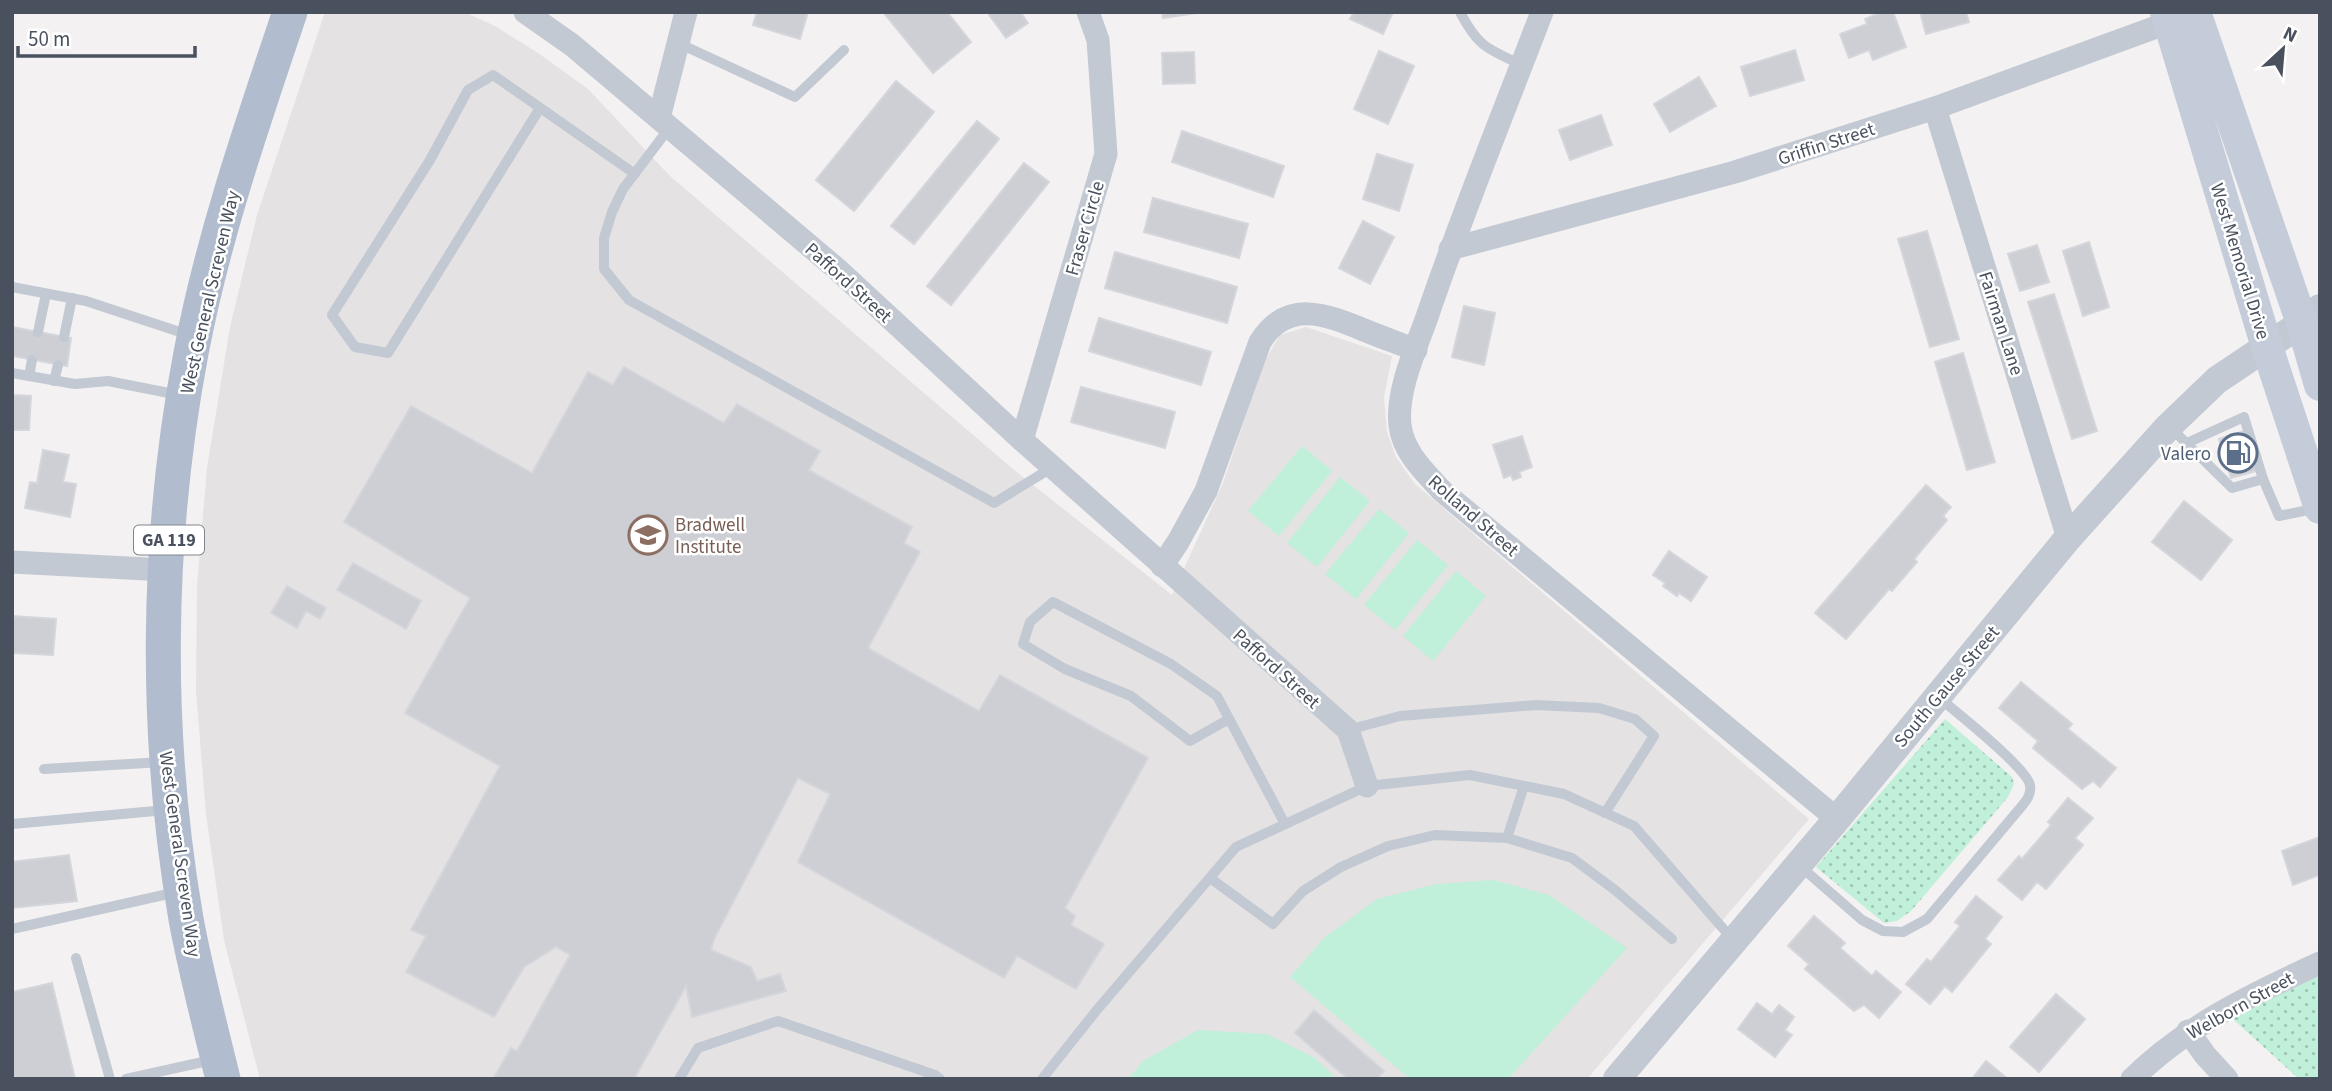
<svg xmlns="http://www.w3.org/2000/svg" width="2332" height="1091" font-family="'Source Sans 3',sans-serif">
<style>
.education{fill:#e4e2e3}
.grass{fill:url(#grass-dots)}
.garden{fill:#c0f0d9}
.building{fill:#cecfd5;stroke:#d5d6dc;stroke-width:2}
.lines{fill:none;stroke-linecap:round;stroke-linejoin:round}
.service{stroke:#c2c9d2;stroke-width:10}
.minor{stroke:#c2c9d2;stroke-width:23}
.tertiary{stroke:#c2c9d2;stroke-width:28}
.secondary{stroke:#c4cbd9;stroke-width:32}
.primary{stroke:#b1bccf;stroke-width:35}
.labels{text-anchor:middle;stroke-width:5;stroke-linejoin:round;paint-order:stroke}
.shield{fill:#fff;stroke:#80858e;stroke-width:2}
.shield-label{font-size:18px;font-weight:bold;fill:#49515e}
.street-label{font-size:19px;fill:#49515e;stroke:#fff}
.service-label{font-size:19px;fill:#4e5e75;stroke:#fff;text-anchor:end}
.education-label{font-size:19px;fill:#785e54;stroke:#fff;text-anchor:start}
</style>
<defs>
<pattern id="grass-dots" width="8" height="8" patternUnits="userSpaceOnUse" patternTransform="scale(1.75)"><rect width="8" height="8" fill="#c0f0d9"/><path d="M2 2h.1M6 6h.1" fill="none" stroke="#9ec5b3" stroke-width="1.8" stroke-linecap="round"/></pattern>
</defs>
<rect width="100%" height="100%" fill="#f3f1f1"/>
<path class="education" d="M 325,12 L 464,12 L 495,26 L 538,53 L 588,89 L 670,176 L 1013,469 L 1172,595 L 1223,483 L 1264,362 L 1280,335 L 1306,327 L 1392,356 L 1384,397 L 1387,432 L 1396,457 L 1415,484 L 1809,819 L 1587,1079 L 260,1079 L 224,940 L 206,814 L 196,691 L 197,586 L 207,468 L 230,327 L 257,215 Z"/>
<g class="grass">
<path d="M 1945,719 L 2012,777 L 2014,784 L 2008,797 L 1911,911 L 1897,921 L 1884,923 L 1816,867 Z"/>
<path d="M 2320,975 L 2320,1079 L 2299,1079 L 2234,1020 L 2234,1016 Z"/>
</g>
<g class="garden">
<path d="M 1302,446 L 1332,471 L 1279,536 L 1248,511 Z"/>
<path d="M 1340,477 L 1370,501 L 1317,567 L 1287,543 Z"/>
<path d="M 1379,509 L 1409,533 L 1356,599 L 1325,574 Z"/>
<path d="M 1417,540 L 1448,565 L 1395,630 L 1364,605 Z"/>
<path d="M 1456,571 L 1486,596 L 1433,661 L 1403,636 Z"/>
<path d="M 1493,880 L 1549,895 L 1627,948 L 1508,1079 L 1410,1079 L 1290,977 L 1325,937 L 1377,899 L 1436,884 Z"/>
<path d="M 1198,1030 L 1267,1034 L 1315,1058 L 1337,1079 L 1128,1079 L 1143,1061 Z"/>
</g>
<g class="building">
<path d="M 757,12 L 808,12 L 800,39 L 753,25 Z"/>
<path d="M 883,12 L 947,12 L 971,42 L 933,73 Z"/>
<path d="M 987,12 L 1020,12 L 1028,23 L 1006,38 Z"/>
<path d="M 1162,12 L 1203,12 L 1163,18 Z"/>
<path d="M 1354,12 L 1393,12 L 1383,34 L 1350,19 Z"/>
<path d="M 1882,12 L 1893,12 L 1906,47 L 1873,60 L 1869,50 L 1849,58 L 1840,34 L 1867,24 L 1865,19 Z"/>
<path d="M 1920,12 L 1966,12 L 1969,22 L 1926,34 Z"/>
<path d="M 1795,50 L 1804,80 L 1750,96 L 1741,67 Z"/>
<path d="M 1379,51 L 1414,66 L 1388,124 L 1354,109 Z"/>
<path d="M 1194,52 L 1195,83 L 1163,84 L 1162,53 Z"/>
<path d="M 1699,77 L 1716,106 L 1670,132 L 1654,104 Z"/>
<path d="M 896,81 L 934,112 L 854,211 L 816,180 Z"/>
<path d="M 1601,115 L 1612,145 L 1570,160 L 1559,130 Z"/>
<path d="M 977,121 L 999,139 L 914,244 L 891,226 Z"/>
<path d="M 1182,131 L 1284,166 L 1273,197 L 1172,162 Z"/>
<path d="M 1377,154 L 1413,165 L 1399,211 L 1363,199 Z"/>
<path d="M 1024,163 L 1049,182 L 951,305 L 927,286 Z"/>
<path d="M 1153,198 L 1248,224 L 1239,258 L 1144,232 Z"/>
<path d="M 1363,221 L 1394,237 L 1370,284 L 1339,268 Z"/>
<path d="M 1927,231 L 1959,339 L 1930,347 L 1898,239 Z"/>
<path d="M 2089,242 L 2109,307 L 2083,316 L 2063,251 Z"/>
<path d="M 2037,245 L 2049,282 L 2020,291 L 2008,254 Z"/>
<path d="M 1115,252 L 1237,287 L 1227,323 L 1105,288 Z"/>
<path d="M 2054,294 L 2097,431 L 2072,439 L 2028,302 Z"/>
<path d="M 1464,306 L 1495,313 L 1484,365 L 1452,357 Z"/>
<path d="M 1099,318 L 1211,352 L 1201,385 L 1089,351 Z"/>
<path d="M 12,327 L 71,338 L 67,366 L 12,356 Z"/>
<path d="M 1963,353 L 1995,462 L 1967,470 L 1935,362 Z"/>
<path d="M 624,367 L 724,423 L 737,404 L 820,451 L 809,470 L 912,527 L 904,543 L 920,552 L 868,648 L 979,711 L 1000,675 L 1148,758 L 1065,908 L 1075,916 L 1071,925 L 1104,944 L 1076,989 L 1017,956 L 1004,978 L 798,862 L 830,794 L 798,778 L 714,939 L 711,950 L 751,967 L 757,981 L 780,974 L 786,991 L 692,1017 L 686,986 L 634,1079 L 493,1079 L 511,1048 L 517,1051 L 570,955 L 556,947 L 524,967 L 494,1017 L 406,972 L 426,936 L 411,930 L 500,766 L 405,713 L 470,598 L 344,522 L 411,406 L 532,473 L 588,372 L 613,385 Z"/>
<path d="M 1081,387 L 1175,412 L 1165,448 L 1071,422 Z"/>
<path d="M 12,395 L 31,396 L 29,430 L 12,430 Z"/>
<path d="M 2244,431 L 2256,471 L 2231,478 L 2219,439 Z"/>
<path d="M 1522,436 L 1532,467 L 1519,472 L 1521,477 L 1513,480 L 1511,475 L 1504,478 L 1493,445 Z"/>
<path d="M 43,450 L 69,455 L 63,482 L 76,484 L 70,517 L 25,508 L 30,482 L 37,483 Z"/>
<path d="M 1926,485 L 1951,507 L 1943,516 L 1947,520 L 1914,559 L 1917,562 L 1892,591 L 1889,589 L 1846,639 L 1815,613 Z"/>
<path d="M 2184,501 L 2232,540 L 2201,580 L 2152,542 Z"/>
<path d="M 1669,551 L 1707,577 L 1691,601 L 1679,593 L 1677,596 L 1663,586 L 1665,583 L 1653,575 Z"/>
<path d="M 353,563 L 421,601 L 406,629 L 337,590 Z"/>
<path d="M 287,586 L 326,608 L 320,619 L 306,611 L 297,628 L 271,613 Z"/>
<path d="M 12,616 L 56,619 L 53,655 L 12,653 Z"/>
<path d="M 2021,682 L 2072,724 L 2068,729 L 2116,768 L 2100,787 L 2093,781 L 2082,789 L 2033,748 L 2038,741 L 1999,708 Z"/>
<path d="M 2068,798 L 2093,818 L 2075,838 L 2083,845 L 2046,889 L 2037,882 L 2022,900 L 1998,880 L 2019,856 L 2022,859 L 2051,825 L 2048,822 Z"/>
<path d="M 2320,837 L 2320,877 L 2319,875 L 2293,885 L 2282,851 Z"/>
<path d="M 69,855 L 77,901 L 12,908 L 12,862 Z"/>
<path d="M 1976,896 L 2002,917 L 1985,939 L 1991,944 L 1952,992 L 1945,986 L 1930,1004 L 1906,984 L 1927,959 L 1931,962 L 1960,926 L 1955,922 Z"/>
<path d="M 1814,916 L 1845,943 L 1840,948 L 1872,976 L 1876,971 L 1901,992 L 1879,1018 L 1864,1005 L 1854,1011 L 1805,969 L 1809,964 L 1788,946 Z"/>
<path d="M 52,983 L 75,1079 L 12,1079 L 12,992 Z"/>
<path d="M 2056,994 L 2085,1019 L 2039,1072 L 2010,1047 Z"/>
<path d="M 1757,1003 L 1772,1014 L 1779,1005 L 1794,1017 L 1785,1030 L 1792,1035 L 1775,1057 L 1738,1029 Z"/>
<path d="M 1314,1010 L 1384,1071 L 1377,1079 L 1348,1079 L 1295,1033 Z"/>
<path d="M 1986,1061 L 2008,1079 L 1972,1079 Z"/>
</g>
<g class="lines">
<g class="service">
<path d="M 1460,12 C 1478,47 1488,49 1522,65"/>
<path d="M 678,43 L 795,97 L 844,50"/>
<path d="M 540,108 L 388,353 L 355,347 L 332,315 L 430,160 L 468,90 L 493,75 L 635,174"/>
<path d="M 670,127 L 623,189 L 612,212 L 604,238 L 604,269 L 629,300 L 994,503 L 1053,467"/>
<path d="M 12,287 L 86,301 L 189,335"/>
<path d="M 38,332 L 46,294"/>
<path d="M 64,337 L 72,298"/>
<path d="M 12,373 L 75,384 L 108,381 L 179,395"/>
<path d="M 29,376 L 32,360"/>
<path d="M 54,381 L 58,365"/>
<path d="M 2169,426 L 2232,488 L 2263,479 L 2279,516 L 2318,508"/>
<path d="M 2187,443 L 2244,417 L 2263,479"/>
<path d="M 1229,719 L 1190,741 L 1131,696 L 1065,669 L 1023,644 L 1030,622 L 1053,602 L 1171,664 L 1217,696 L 1285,824"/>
<path d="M 1348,730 L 1400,716 L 1536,705 L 1599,708 L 1635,719 L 1654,736 L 1605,813"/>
<path d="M 44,769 L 163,762"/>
<path d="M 12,824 L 166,810"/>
<path d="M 1507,838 L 1524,786"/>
<path d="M 1800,866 L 1862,920 L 1883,931 L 1903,932 L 1927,919 L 2016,813 C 2023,804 2032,797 2030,785 C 2026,767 1956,712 1938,697"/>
<path d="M 1210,878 L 1273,924 L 1303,891 L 1341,867 L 1388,846 L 1435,835 L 1507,838 L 1572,858 L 1615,890 L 1672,939"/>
<path d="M 12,929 L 177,892"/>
<path d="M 76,958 L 110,1079"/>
<path d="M 126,1079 L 212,1060"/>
<path d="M 679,1079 L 698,1048 L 778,1021 L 935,1075 L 940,1079"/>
<path d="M 1042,1079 L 1096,1011 L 1236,847 L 1367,786 L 1470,775 L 1564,794 L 1634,826 L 1733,940"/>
</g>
<g class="minor">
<path d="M 525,12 L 572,45 L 837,269 L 1022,440 L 1348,730 L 1367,786"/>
<path d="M 1542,12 C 1503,114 1462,214 1427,317 C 1416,348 1396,392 1400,425 C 1403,452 1424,471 1442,491 L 1837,819"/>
<path d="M 1935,108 L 2068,538"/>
<path d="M 659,118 L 686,12"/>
<path d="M 1450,249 L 1735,172 L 1935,108 L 2181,18"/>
<path d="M 1022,440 L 1106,154 L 1098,40 L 1088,12"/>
<path d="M 12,562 L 166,570"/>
<path d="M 1162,566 L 1178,542 L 1206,491 L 1260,342 C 1287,299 1325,314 1364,330 C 1381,337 1398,343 1416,350"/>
<path d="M 2188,1031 L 2205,1055 L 2227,1079"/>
<path d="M 2132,1079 C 2186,1026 2252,994 2320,963"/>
</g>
<path class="tertiary" d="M 1617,1079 L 1837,819 L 2068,538 L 2169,426 L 2217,380 L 2302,323 L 2320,308"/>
<g class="secondary">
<path d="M 2166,12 L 2267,347 L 2320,508"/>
<path d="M 2195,12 L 2302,323 L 2320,385"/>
</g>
<path class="primary" d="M 223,1079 C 210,1026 196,973 186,919 C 154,734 156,538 191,353 C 213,237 252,125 290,12"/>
</g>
<defs>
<g id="fuel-ring" transform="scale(2.0125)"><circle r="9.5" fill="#fff" stroke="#5c6f8a" stroke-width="1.5"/><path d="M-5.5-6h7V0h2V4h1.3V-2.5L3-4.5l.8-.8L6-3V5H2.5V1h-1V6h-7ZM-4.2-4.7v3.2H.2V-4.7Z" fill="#5c6f8a"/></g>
<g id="school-ring" transform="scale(2.0125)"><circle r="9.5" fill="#fff" stroke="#8d6e63" stroke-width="1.5"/><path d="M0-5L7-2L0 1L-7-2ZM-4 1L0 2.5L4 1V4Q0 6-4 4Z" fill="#8d6e63"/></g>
</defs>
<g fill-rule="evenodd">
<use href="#fuel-ring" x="2238" y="453"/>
<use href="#school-ring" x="648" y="535"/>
</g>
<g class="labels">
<rect class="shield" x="134" y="525.5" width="70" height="29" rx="5"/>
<g class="shield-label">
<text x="169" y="546">GA 119</text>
</g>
<g class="street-label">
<text transform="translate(1826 143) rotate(-18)" y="7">Griffin Street</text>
<text transform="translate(1084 228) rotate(-74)" y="7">Fraser Circle</text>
<text transform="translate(2241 261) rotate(73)" y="7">West Memorial Drive</text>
<text transform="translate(849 282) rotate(42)" y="7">Pafford Street</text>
<text transform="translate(209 292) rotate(-77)" y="7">West General Screven Way</text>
<text transform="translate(2002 323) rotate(72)" y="7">Fairman Lane</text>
<text transform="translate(1474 515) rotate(41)" y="7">Rolland Street</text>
<text transform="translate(1277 668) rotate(42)" y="7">Pafford Street</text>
<text transform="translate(1946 686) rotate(-50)" y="7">South Gause Street</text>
<text transform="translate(181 854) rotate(82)" y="7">West General Screven Way</text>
<text transform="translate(2240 1005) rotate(-29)" y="7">Welborn Street</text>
</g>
<g class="service-label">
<text x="2211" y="460">Valero</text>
</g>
<g class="education-label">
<text x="675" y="531">Bradwell<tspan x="675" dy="22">Institute</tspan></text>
</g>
</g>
<rect width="2332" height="1091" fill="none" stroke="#49515e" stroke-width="28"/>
<g transform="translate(2283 49) rotate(26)" stroke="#ffffff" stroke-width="5" paint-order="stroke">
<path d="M0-5L12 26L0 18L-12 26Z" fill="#49515e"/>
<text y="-10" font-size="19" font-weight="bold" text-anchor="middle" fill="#49515e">N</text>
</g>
<path d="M18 46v10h177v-10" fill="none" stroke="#49515e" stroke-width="3.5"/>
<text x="28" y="46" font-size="21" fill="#49515e" stroke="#ffffff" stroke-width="5" paint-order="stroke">50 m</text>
</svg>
